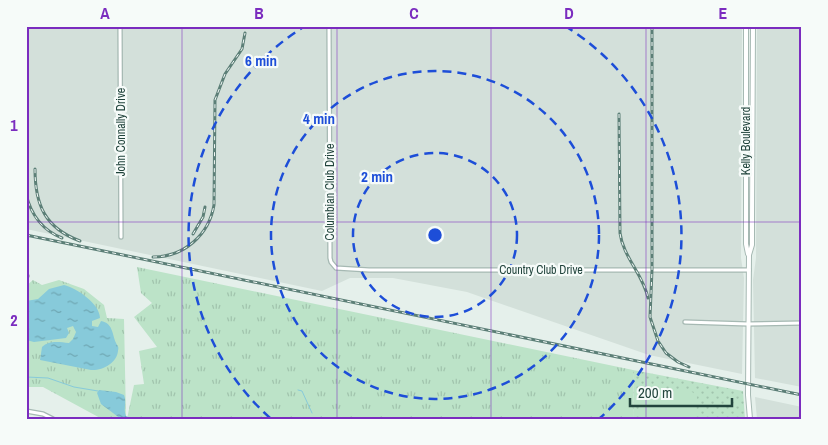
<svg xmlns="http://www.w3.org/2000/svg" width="828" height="445" font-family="'Archivo Narrow',sans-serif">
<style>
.built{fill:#d3e0da}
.grass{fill:url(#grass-tufts)}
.park{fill:url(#park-dots)}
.garden{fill:#bce3c8}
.water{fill:url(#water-ripples)}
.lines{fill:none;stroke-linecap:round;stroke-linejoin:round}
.stream{stroke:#87cada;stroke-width:1}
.minor-casing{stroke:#a6b9b3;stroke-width:5.5}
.tertiary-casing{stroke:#a6b9b3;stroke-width:6}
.minor{stroke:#fff;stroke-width:3}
.tertiary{stroke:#fff;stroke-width:4}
.rail-casing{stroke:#5c7f77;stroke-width:3}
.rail{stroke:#f6fbf9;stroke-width:1;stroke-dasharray:4;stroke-linecap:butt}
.grid{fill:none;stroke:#7b2cbf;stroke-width:1;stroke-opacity:0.55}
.ring{fill:none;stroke:#1d4ed8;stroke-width:2.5;stroke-dasharray:9 6}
.labels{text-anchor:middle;stroke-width:4.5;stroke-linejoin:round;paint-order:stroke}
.street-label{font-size:12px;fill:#21443c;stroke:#f6fbf9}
.centre{fill:#1d4ed8;stroke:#f6fbf9;stroke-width:2.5}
.ring-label{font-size:15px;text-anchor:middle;font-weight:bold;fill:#1d4ed8;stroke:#f6fbf9;stroke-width:4.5;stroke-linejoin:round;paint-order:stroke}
.neatline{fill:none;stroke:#7b2cbf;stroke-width:2}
.grid-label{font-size:16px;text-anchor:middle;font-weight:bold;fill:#7b2cbf}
</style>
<defs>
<pattern id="grass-tufts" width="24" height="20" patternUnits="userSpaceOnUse" patternTransform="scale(1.25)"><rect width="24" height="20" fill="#bce3c8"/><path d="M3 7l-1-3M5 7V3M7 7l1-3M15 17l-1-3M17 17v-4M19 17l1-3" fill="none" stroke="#a1c4ad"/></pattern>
<pattern id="park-dots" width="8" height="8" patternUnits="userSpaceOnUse" patternTransform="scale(1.25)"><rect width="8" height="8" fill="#bce3c8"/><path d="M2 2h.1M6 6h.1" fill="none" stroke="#a1c4ad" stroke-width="1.8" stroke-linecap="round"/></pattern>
<pattern id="water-ripples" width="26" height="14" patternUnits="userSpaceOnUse" patternTransform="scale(1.25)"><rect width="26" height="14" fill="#87cada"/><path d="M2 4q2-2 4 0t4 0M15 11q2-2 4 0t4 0" fill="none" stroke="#6ea6b2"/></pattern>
</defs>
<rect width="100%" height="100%" fill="#e5f0eb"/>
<g class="built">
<path d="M 26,26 L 742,26 L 741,258 L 744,278 L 742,374 L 649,355 L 467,292 L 393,278 L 350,278 L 322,291 L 26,229 Z"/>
<path d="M 757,26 L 802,26 L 802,387 L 755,378 L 753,280 L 756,258 Z"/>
<path d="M 755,397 L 802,407 L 802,419 L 757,419 Z"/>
</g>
<g class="grass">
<path d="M 137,267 L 633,370 L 634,419 L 127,419 L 134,385 L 144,384 L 139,351 L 157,347 L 134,317 L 152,303 L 141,293 Z"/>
<path d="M 33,280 L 42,285 L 59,280 L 84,289 L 104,305 L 107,318 L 124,319 L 126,419 L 102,419 L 43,387 L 26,387 L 26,286 Z"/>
</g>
<path class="park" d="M 633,370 L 743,391 L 745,419 L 634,419 Z"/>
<path class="garden" d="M 669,391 L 691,391 L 697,396 L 696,419 L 639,419 L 639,395 Z"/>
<g class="water">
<path d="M 64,285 C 77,288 100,304 100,318 L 92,321 L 92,326 L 98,327 L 101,321 C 113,323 112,334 116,343 C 118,347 119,346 118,351 C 117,363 102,371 91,370 L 40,360 L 42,347 C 49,340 59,342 69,343 L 73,339 L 76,332 L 73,326 L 67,328 L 69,333 L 66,338 L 34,342 L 26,340 L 26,301 L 38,299 L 49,289 Z"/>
<path d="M 99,390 L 116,392 L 124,395 C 127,402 123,409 126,416 L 134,419 L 121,419 L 101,404 L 97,393 Z"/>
</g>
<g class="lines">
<g class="stream">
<path d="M 26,377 L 48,378 L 74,387 L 98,391"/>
<path d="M 298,390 L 302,391 L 312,413"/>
</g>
<g class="minor-casing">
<g id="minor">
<path d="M 120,26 L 121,237"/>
<path d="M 329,26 L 330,258 L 331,262 L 336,268 L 369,270 L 749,270"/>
<path d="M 26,277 L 27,276"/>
<path d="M 685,322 L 748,324 L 802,323"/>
<path d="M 26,411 L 43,414 L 53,419"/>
</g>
</g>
<g class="tertiary-casing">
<g id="tertiary">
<path d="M 746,26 L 746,244 L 748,254"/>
<path d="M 750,419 L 748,395 L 749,255 L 752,245 L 752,219 L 753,26"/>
</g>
</g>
<use href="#minor" class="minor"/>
<use href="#tertiary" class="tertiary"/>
<g class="rail-casing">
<g id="rail">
<path d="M 652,26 L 652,270 L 650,317 L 658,341 L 666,353 L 678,362 L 689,367"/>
<path d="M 26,110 L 27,199"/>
<path d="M 619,114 L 620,233 C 623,257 643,274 648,298"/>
<path d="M 35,169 C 35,205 45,228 80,241"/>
<path d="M 26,194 C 31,215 42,230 62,238"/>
<path d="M 193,234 L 203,217 L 205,207"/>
<path d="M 26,235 L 802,395"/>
<path d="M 153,257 C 184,257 209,235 214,205 L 215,100 L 225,74 L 242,49 L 245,33"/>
</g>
</g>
<use href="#rail" class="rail"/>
</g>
<path class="grid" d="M 182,26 L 182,419M 337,26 L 337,419M 491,26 L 491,419M 646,26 L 646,419M 26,222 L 802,222"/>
<g class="ring">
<circle cx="435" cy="235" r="82"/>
<circle cx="435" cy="235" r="164"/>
<path d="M270 418A246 246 0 0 1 305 26M565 26A246 246 0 0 1 600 418"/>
</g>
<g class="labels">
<g class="street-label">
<text transform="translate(121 132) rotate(-90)" y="4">John Connally Drive</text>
<text transform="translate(746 141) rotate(-90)" y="4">Kelly Boulevard</text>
<text transform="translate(330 192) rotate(-90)" y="4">Columbian Club Drive</text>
<text x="541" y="274">Country Club Drive</text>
</g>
</g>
<circle cx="435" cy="235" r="8" class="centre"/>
<g class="ring-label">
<text x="261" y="66">6 min</text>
<text x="319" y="124">4 min</text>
<text x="377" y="182">2 min</text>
</g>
<rect width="828" height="445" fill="none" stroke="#f6fbf9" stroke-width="55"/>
<path d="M630 398v8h102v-8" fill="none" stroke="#21443c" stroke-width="2.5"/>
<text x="638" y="398" font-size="15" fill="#21443c" stroke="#f6fbf9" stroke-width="4" paint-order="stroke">200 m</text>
<rect x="28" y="28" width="772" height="390" class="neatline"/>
<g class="grid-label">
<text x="105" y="19">A</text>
<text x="259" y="19">B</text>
<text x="414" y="19">C</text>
<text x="569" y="19">D</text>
<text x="723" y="19">E</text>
<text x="14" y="131">1</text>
<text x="14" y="326">2</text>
</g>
</svg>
